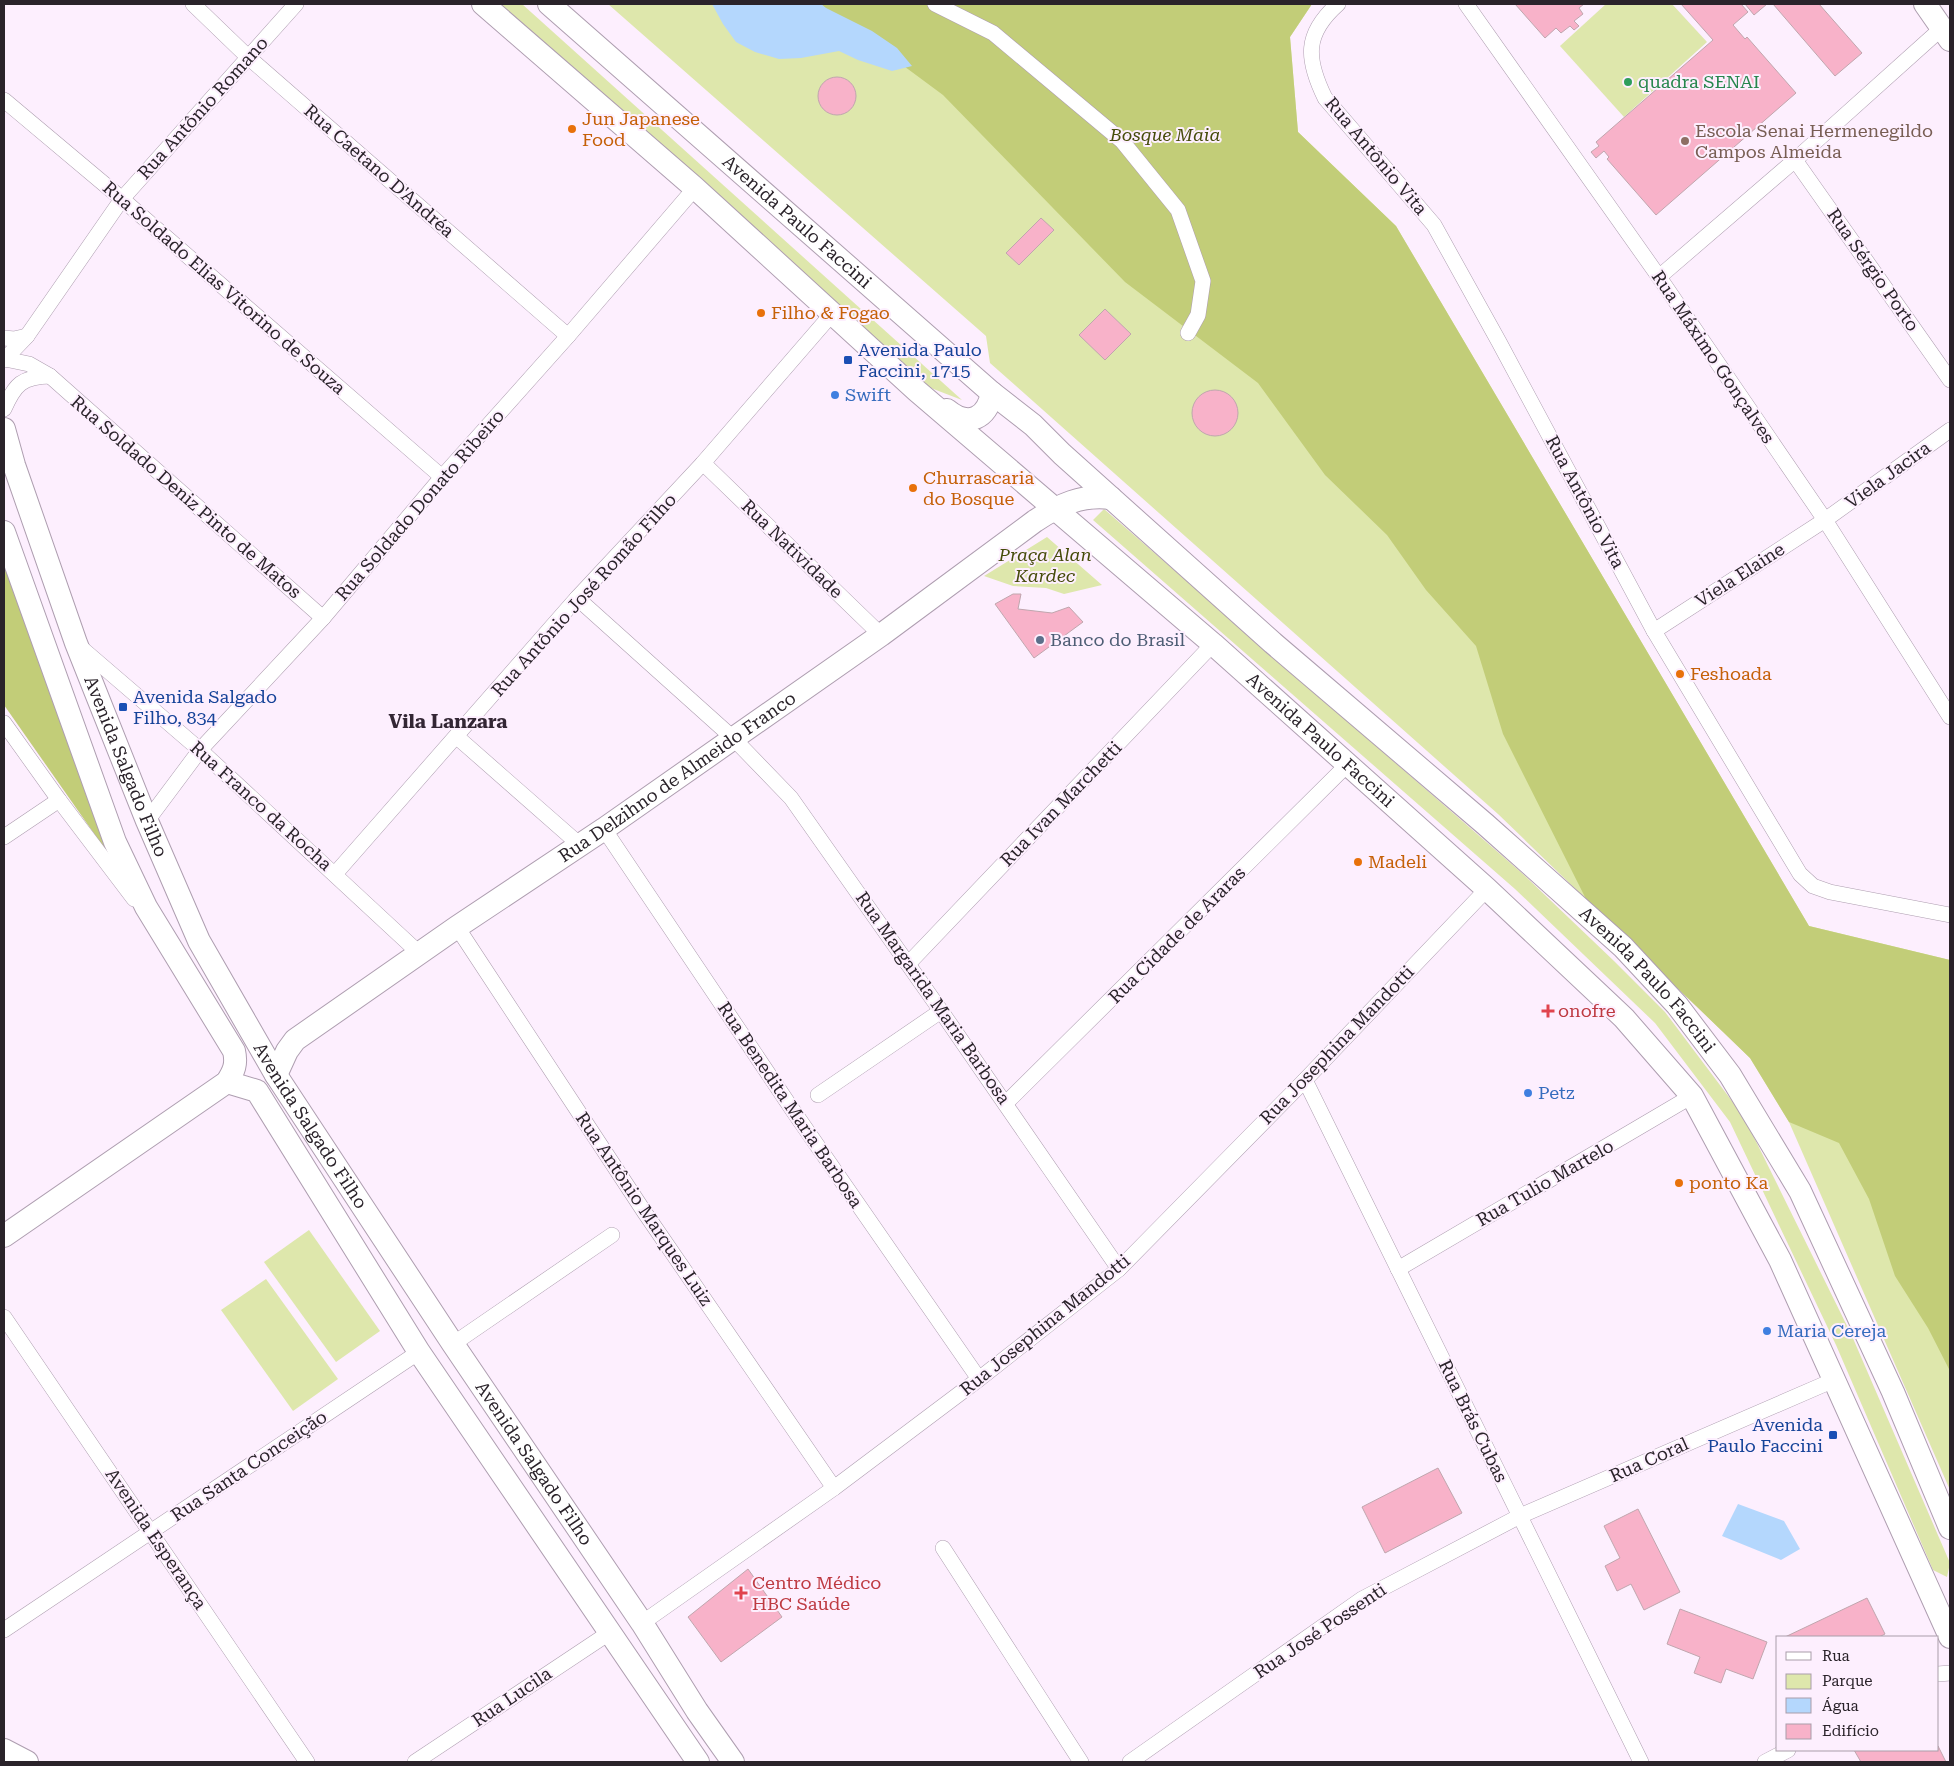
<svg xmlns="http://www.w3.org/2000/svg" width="1954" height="1766" font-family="'Roboto Serif',serif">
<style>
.green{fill:#dee7ac}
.forest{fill:#c2cd78}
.water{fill:#b4d7fd}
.building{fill:#f8b2c9;stroke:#c0a6ae}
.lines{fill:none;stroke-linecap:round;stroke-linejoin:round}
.street-casing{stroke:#ae9eb0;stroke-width:16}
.secondary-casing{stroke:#ae9eb0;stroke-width:24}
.street{stroke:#fff;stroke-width:15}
.secondary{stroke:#fff;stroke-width:22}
.leisure-dot{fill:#2e9e5b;stroke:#fdeffe;stroke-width:2}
.food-dot{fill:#e8710a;stroke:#fdeffe;stroke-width:2}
.education-dot{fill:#8d6e63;stroke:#fdeffe;stroke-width:2}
.transit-dot{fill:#1a4fb4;stroke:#fdeffe;stroke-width:2}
.shop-dot{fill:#3f7fe0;stroke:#fdeffe;stroke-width:2}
.service-dot{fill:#5c6f8a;stroke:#fdeffe;stroke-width:2}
.health-dot{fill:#e0444e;stroke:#fdeffe;stroke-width:2}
.labels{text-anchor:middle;stroke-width:4;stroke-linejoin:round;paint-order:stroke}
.leisure-label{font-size:18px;fill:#27864d;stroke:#fdeffe;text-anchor:start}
.street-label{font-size:18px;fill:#2a232a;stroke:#fdeffe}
.food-label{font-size:18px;fill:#c56008;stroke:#fdeffe;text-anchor:start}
.education-label{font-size:18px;fill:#785e54;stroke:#fdeffe;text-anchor:start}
.park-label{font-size:18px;font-style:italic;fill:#464c0b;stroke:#fdeffe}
.transit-label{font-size:18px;fill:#164399;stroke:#fdeffe;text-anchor:start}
.shop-label{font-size:18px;fill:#366cbe;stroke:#fdeffe;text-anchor:start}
.service-label{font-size:18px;fill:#4e5e75;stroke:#fdeffe;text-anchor:start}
.health-label{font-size:18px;fill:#be3a42;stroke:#fdeffe;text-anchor:start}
.neighbourhood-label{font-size:19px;font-weight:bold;fill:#332634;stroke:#fdeffe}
</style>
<rect width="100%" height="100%" fill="#fdeffe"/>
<g class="green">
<path d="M 496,4 L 522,4 L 962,400 L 923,385 Z"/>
<path d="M 608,4 L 1312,4 L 1290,37 L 1298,132 L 1396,226 L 1809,926 L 1950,960 L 1950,1490 L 1789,1122 L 1750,1058 L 1498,814 L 990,363 L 986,336 Z"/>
<path d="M 1606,4 L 1672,4 L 1707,42 L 1624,117 L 1560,46 Z"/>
<path d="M 1104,509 L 1523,874 L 1614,961 L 1665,1012 L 1744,1117 L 1852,1336 L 1950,1563 L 1947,1577 L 1933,1570 L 1836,1345 L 1730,1122 L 1655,1023 L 1515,889 L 1093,520 Z"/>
<path d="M 1047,537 L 1102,585 L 1064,594 L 1046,588 L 1013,586 L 984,576 Z"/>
<path d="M 309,1230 L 380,1331 L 336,1362 L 264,1262 Z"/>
<path d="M 266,1279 L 338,1379 L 293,1411 L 221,1310 Z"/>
</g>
<g class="forest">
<path d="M 820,4 L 1312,4 L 1290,37 L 1298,132 L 1396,226 L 1809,926 L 1950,960 L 1950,1371 L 1928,1328 L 1895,1276 L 1869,1199 L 1839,1143 L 1789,1122 L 1750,1058 L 1587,901 L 1503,734 L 1476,646 L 1426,590 L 1387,535 L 1325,475 L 1258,383 L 1125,282 L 943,95 Z"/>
<path d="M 4,562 L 107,852 L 4,705 Z"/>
</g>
<g class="water">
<path d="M 712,4 L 821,4 L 826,8 L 872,31 L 897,48 L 912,66 L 892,71 L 858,60 L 839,51 L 801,58 L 779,59 L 755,52 L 736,42 L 723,24 Z"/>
<path d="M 1738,1504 L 1784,1521 L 1800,1549 L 1781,1560 L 1722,1536 Z"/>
</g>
<g class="building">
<path d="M 1515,4 L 1584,4 L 1579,8 L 1583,14 L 1574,21 L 1579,26 L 1574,30 L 1570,26 L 1561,33 L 1556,28 L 1545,38 Z"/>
<path d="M 1681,4 L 1741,4 L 1748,12 L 1733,25 L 1745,39 L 1747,37 L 1796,93 L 1656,215 L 1607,159 L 1609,157 L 1604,151 L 1596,158 L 1591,152 L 1599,146 L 1596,142 L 1713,40 Z"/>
<path d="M 1745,4 L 1767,4 L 1754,15 Z"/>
<path d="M 1773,4 L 1819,4 L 1862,53 L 1835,76 Z"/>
<circle cx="837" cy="96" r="19"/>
<path d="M 1041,218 L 1054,230 L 1019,265 L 1006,253 Z"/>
<path d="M 1105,309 L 1131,334 L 1105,360 L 1079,335 Z"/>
<circle cx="1215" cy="413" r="23"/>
<path d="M 1013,594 L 1021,594 L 1018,609 L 1052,613 L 1069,607 L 1083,622 L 1034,658 L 995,604 Z"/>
<path d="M 1438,1468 L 1462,1513 L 1385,1553 L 1362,1507 Z"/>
<path d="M 1638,1509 L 1680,1592 L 1644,1610 L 1631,1584 L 1617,1591 L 1605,1566 L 1620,1558 L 1604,1526 Z"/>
<path d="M 748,1569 L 782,1617 L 721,1662 L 688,1617 Z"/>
<path d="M 1867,1598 L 1885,1634 L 1879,1637 L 1785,1637 Z"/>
<path d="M 1680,1609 L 1767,1642 L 1753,1679 L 1726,1669 L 1721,1683 L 1694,1673 L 1700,1657 L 1667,1644 Z"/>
<path d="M 1938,1746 L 1946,1762 L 1861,1762 L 1854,1750 L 1938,1750 Z"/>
</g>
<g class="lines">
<g class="street-casing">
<g id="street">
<path d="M 193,4 L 248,57 L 568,336"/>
<path d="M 935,4 L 993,33 L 1122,141 L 1178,210 L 1203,281 L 1198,315 L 1188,333"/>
<path d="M 1338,4 C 1304,34 1306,59 1325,98 L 1434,225 L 1499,342 L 1654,631 L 1800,874 L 1813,886 L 1830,892 L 1950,915"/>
<path d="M 1466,4 L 1659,277 L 1825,520 L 1950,717"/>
<path d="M 4,100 L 122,199 L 442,477"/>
<path d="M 1795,160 L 1950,380"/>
<path d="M 1659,277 L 1795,160 L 1942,28"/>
<path d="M 4,338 L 14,339 L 27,336"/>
<path d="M 5,359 L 29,364 L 50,376 L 323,618"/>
<path d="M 4,360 L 27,336 L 122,199 L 296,4"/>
<path d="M 4,409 C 15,384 22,377 50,376"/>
<path d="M 703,463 L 881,635"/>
<path d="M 577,598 L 733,738 L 791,798 L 941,1011 L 1119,1269"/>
<path d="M 1654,631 L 1825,520 L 1950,430"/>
<path d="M 79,646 L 200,750 L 419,953"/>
<path d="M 4,723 L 59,800 L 134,899"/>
<path d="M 457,737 L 580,845"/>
<path d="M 147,821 L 200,750 L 323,618 L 442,477 L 568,336 L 695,188"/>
<path d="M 604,829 L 794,1112 L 979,1379"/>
<path d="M 4,837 L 59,800"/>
<path d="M 335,874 L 577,598 L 703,463 L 831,315"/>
<path d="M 457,927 L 645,1213 L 834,1488"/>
<path d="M 908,964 L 1213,644"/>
<path d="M 1305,1080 L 1641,1762"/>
<path d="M 818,1095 L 941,1011"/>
<path d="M 1006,1103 L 1347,765"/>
<path d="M 1398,1269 L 1692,1096"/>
<path d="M 4,1317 L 307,1762"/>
<path d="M 453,1344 L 612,1235"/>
<path d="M 943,1548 L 1081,1762"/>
<path d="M 642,1623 L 834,1488 L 979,1379 L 1119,1269 L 1305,1080 L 1487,889"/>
<path d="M 4,1630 L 419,1352"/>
<path d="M 1938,1674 L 1950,1673"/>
<path d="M 415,1762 L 609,1633"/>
<path d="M 1130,1762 L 1362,1599 L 1520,1516 L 1834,1380"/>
<path d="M 1765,1762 L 1788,1750"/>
</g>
</g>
<g class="secondary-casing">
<g id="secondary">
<path id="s1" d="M 483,4 L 695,188 L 917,391 L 1213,644 L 1487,889 L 1624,1018 L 1692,1096 L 1780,1260 L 1950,1637"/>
<path id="s2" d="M 549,4 L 992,393 L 1033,425 L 1062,454 L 1273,643 L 1485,824 L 1623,947 L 1677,1005 L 1730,1075 L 1800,1191 L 1893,1392 L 1950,1528"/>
<path d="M 1925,4 L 1950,40"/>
<path d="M 947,410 C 969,428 987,418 992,393"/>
<path id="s3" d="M 4,429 L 14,465 L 76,643 L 147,821 L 199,941 L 276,1075 L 453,1344 L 642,1623 L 697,1711 L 733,1762"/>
<path d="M 4,532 L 115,842 L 146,907 L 234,1051 C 237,1064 234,1071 227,1082 L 4,1236"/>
<path id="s4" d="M 276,1075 L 287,1051 L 295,1040 L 457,927 L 604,829 L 881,635 L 1035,521 C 1059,505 1082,494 1111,498"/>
<path d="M 227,1082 L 257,1091 L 419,1352 L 698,1762"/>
<path d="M 4,1750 L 27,1762"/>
</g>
</g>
<use href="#street" class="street"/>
<use href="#secondary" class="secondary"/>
</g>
<circle class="leisure-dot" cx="1628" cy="82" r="5"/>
<g class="food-dot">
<circle cx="572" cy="129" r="5"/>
<circle cx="761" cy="313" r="5"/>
<circle cx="913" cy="488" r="5"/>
<circle cx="1680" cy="674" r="5"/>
<circle cx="1358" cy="862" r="5"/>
<circle cx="1679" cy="1183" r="5"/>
</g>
<circle class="education-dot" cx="1685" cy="141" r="5"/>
<g class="transit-dot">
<rect x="843" y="355" width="10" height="10" rx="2.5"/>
<rect x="118" y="702" width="10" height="10" rx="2.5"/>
<rect x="1828" y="1430" width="10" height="10" rx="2.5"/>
</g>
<g class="shop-dot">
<circle cx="835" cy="395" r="5"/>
<circle cx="1528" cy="1093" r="5"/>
<circle cx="1767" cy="1331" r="5"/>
</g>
<circle class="service-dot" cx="1040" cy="640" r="5"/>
<g class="health-dot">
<path d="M1545.5 1003.5h5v5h5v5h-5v5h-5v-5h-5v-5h5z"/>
<path d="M738.5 1585.5h5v5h5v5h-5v5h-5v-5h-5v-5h5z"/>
</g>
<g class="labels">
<g class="leisure-label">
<text x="1638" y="88">quadra SENAI</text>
</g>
<g class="street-label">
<text transform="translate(203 108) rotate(-48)" y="6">Rua Antônio Romano</text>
<text transform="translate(1376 156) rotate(50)" y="6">Rua Antônio Vita</text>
<text transform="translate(379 171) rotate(41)" y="6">Rua Caetano D'Andréa</text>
<text dy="6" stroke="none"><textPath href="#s2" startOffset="330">Avenida Paulo Faccini</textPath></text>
<text transform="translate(1873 270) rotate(55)" y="6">Rua Sérgio Porto</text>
<text transform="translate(224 288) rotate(41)" y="6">Rua Soldado Elias Vitorino de Souza</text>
<text transform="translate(1713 357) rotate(56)" y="6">Rua Máximo Gonçalves</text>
<text transform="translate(1888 475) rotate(-36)" y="6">Viela Jacira</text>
<text transform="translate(186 497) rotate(41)" y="6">Rua Soldado Deniz Pinto de Matos</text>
<text transform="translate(1585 502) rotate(62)" y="6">Rua Antônio Vita</text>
<text transform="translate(420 505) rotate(-49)" y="6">Rua Soldado Donato Ribeiro</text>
<text transform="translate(792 549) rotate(44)" y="6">Rua Natividade</text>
<text transform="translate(1740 575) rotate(-33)" y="6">Viela Elaine</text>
<text transform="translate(584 595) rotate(-48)" y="6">Rua Antônio José Romão Filho</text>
<text dy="6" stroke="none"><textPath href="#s1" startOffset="1115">Avenida Paulo Faccini</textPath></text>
<text dy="6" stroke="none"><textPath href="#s3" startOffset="359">Avenida Salgado Filho</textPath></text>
<text dy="6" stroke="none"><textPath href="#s4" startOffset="504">Rua Delzihno de Almeido Franco</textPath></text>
<text transform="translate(1061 804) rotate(-46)" y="6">Rua Ivan Marchetti</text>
<text transform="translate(261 806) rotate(42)" y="6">Rua Franco da Rocha</text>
<text transform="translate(1177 935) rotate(-45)" y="6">Rua Cidade de Araras</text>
<text dy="6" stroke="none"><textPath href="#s2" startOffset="1470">Avenida Paulo Faccini</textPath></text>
<text transform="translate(933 998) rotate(55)" y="6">Rua Margarida Maria Barbosa</text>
<text transform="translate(1337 1045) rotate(-46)" y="6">Rua Josephina Mandotti</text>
<text transform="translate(790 1105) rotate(56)" y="6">Rua Benedita Maria Barbosa</text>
<text dy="6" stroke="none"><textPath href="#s3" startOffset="764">Avenida Salgado Filho</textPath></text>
<text transform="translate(1545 1183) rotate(-30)" y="6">Rua Tulio Martelo</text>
<text transform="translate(644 1209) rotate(56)" y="6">Rua Antônio Marques Luiz</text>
<text transform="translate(1045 1325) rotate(-39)" y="6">Rua Josephina Mandotti</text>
<text transform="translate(1473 1421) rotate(64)" y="6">Rua Brás Cubas</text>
<text transform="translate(1649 1460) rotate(-24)" y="6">Rua Coral</text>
<text dy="6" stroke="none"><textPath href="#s3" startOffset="1169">Avenida Salgado Filho</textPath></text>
<text transform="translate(249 1466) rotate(-34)" y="6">Rua Santa Conceição</text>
<text transform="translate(156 1539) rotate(56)" y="6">Avenida Esperança</text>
<text transform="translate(1320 1631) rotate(-34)" y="6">Rua José Possenti</text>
<text transform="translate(512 1697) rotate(-34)" y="6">Rua Lucila</text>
</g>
<g class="food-label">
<text x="582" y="125">Jun Japanese<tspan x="582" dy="21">Food</tspan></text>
<text x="771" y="319">Filho &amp; Fogao</text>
<text x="923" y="484">Churrascaria<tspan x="923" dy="21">do Bosque</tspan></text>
<text x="1690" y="680">Feshoada</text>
<text x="1368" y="868">Madeli</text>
<text x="1689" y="1189">ponto Ka</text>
</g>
<g class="education-label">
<text x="1695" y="137">Escola Senai Hermenegildo<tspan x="1695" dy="21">Campos Almeida</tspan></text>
</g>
<g class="park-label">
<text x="1165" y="141">Bosque Maia</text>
<text x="1045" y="561">Praça Alan<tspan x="1045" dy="21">Kardec</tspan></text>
</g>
<g class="transit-label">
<text x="858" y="356">Avenida Paulo<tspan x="858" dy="21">Faccini, 1715</tspan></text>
<text x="133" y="703">Avenida Salgado<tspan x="133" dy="21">Filho, 834</tspan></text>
<text x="1823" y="1431" text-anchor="end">Avenida<tspan x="1823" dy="21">Paulo Faccini</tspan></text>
</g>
<g class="shop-label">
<text x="845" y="401">Swift</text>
<text x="1538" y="1099">Petz</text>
<text x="1777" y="1337">Maria Cereja</text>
</g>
<g class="service-label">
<text x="1050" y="646">Banco do Brasil</text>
</g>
<g class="health-label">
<text x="1558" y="1017">onofre</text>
<text x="752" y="1589">Centro Médico<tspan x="752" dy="21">HBC Saúde</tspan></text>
</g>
<g class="neighbourhood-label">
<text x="448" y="728">Vila Lanzara</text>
</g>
</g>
<rect width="1954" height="1766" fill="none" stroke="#2a232a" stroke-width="10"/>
<rect x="1776" y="1636" width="162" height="115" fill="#fdeffe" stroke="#a99da9"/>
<rect x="1786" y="1652" width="25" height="8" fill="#ffffff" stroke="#a99da9"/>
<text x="1822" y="1661" font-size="15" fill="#2a232a">Rua</text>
<rect x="1786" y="1674" width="25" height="15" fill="#dee7ac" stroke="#a99da9"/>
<text x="1822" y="1686" font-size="15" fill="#2a232a">Parque</text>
<rect x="1786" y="1698" width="25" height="15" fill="#b4d7fd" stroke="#a99da9"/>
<text x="1822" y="1711" font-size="15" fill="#2a232a">Água</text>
<rect x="1786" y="1724" width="25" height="15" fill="#f8b2c9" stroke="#a99da9"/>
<text x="1822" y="1736" font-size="15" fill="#2a232a">Edifício</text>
</svg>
